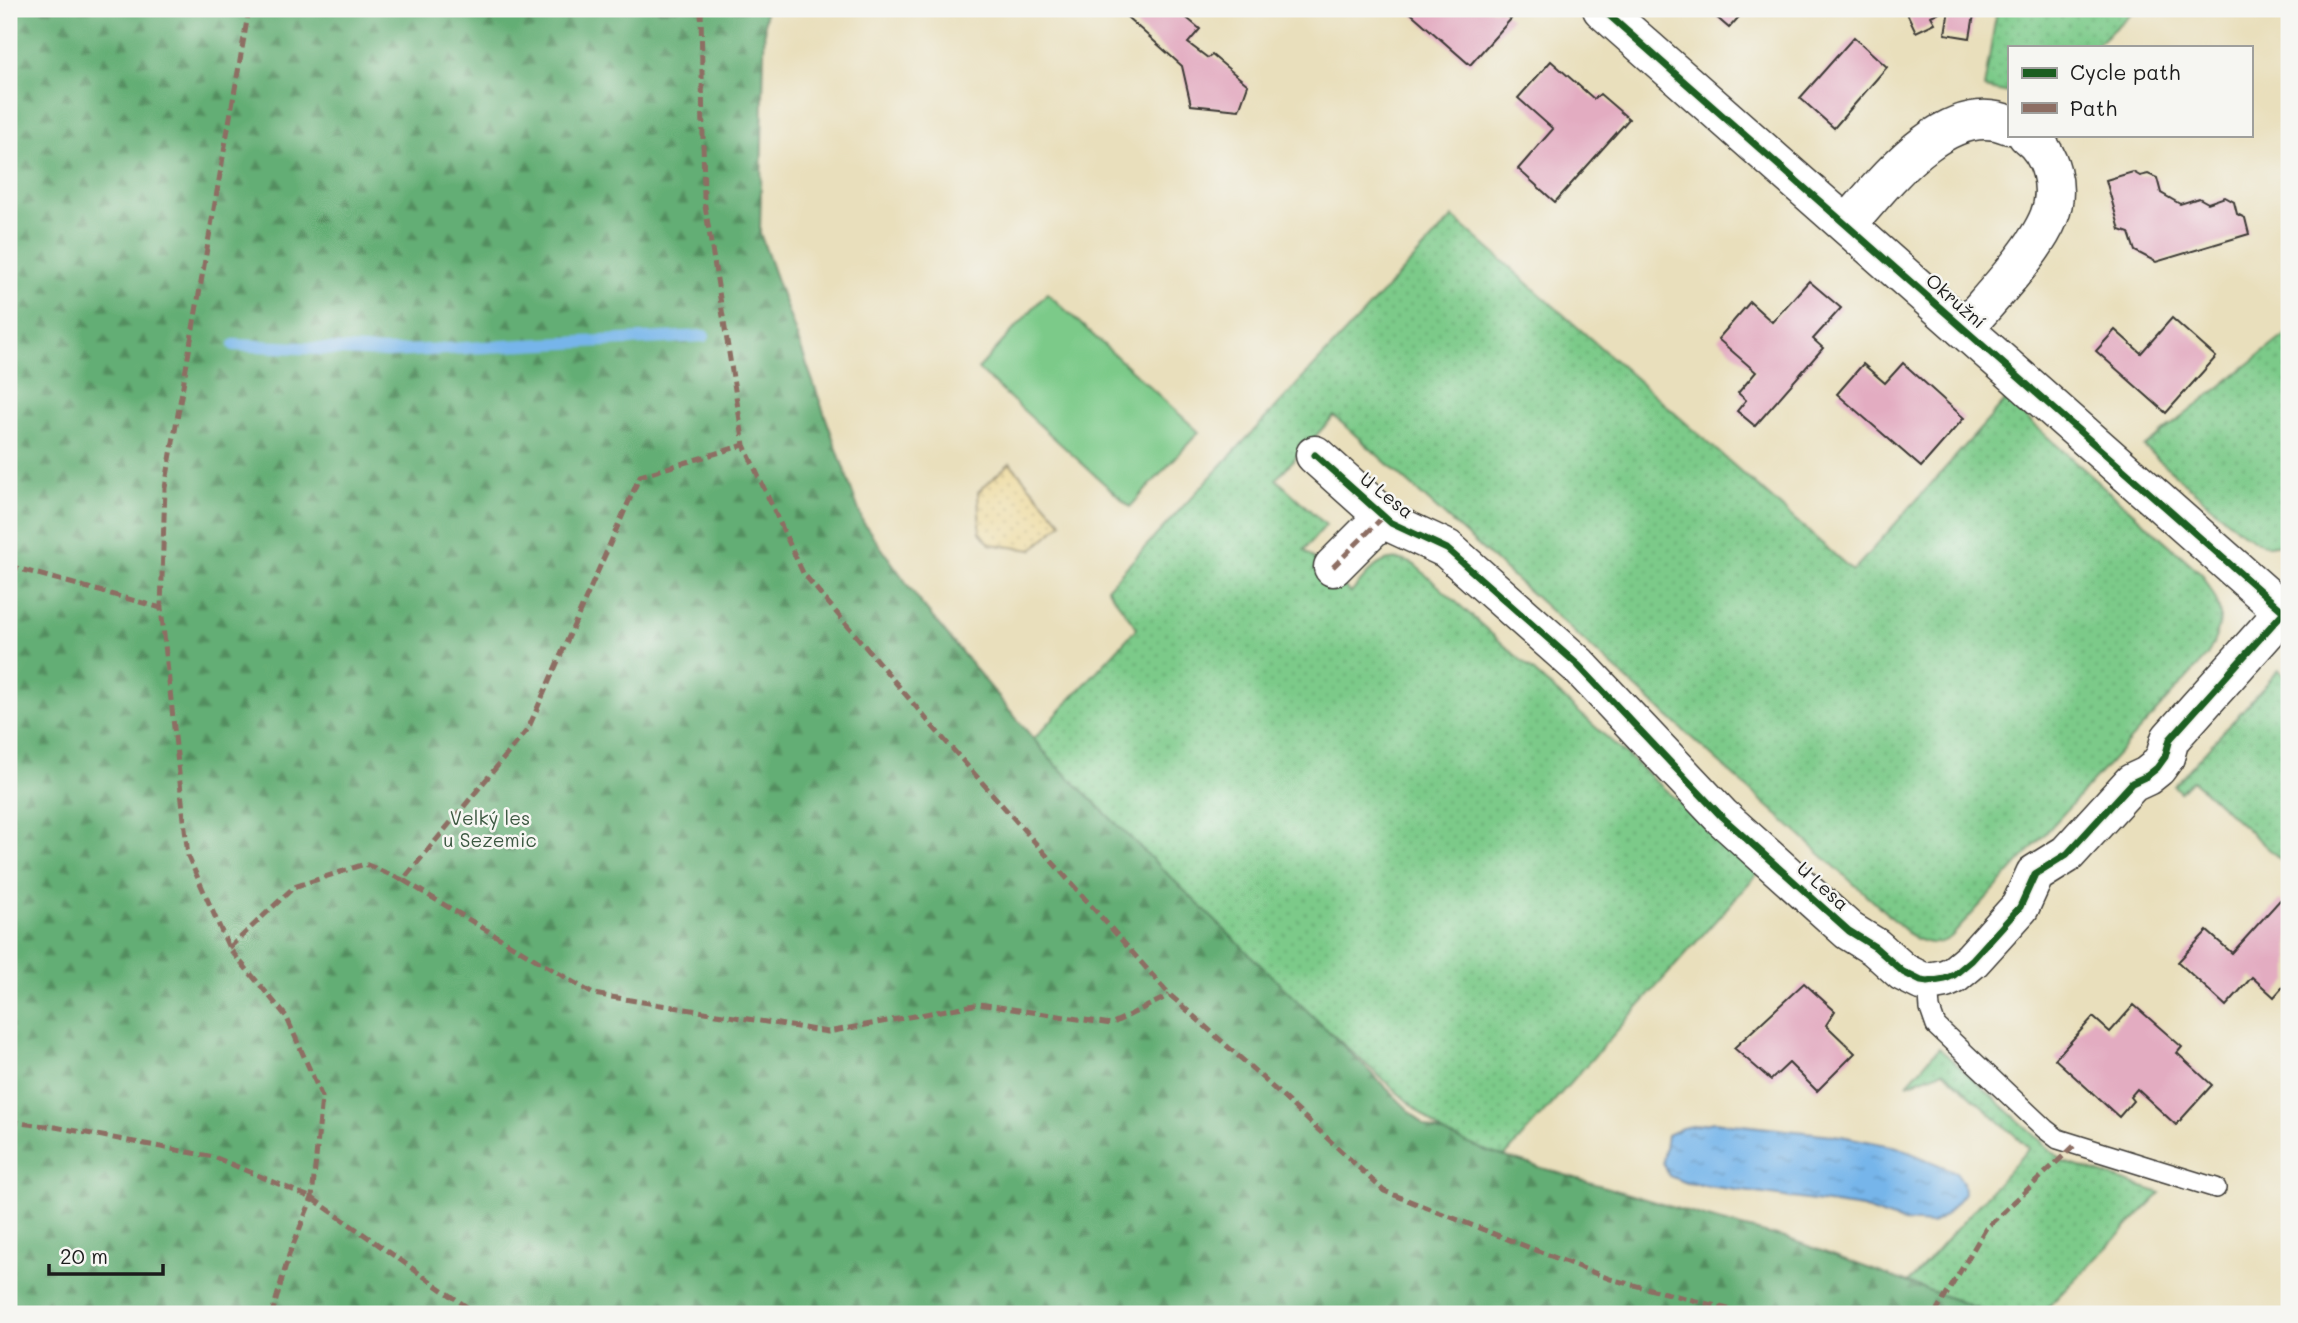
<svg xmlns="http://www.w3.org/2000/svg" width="2298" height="1323" font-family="Mali,sans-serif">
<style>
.grass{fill:url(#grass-dots);stroke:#4c7352;stroke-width:2}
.forest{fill:url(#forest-firs);stroke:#406548;stroke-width:2}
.sand{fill:url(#sand-dots);stroke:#857b5d;stroke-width:2}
.garden{fill:#7bca89;stroke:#4c7352;stroke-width:2}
.water{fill:url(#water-ripples);stroke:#496883;stroke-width:2}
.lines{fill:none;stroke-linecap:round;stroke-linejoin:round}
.stream{stroke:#76b5ea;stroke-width:12}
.building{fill:#e3acc1}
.lane-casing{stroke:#3b3934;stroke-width:22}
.street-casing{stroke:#3b3934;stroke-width:41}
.lane{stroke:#fff;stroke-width:19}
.street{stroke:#fff;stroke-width:38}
.quiet{stroke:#8d6e63;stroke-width:5;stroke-dasharray:10 5;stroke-linecap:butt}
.cycleway-casing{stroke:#f6f6f2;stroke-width:11}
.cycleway{stroke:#1b5e20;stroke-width:7}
.labels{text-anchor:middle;stroke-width:5;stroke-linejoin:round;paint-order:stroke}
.street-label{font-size:19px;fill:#1c1c1c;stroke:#f6f6f2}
.park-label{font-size:19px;fill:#3d5942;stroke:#f6f6f2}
</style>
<defs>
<pattern id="grass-dots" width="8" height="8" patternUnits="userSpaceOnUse" patternTransform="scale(1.75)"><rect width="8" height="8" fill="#7bca89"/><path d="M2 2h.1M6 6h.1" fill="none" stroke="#6aad76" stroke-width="1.8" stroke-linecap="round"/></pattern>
<pattern id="forest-firs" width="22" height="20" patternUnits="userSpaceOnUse" patternTransform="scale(1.75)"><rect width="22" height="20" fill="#64ae75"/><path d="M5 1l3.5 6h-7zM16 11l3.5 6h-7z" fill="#528d5f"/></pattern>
<pattern id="sand-dots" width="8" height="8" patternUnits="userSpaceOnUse" patternTransform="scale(1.75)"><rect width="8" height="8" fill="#eeda9e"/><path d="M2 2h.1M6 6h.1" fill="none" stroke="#ccba88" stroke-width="1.8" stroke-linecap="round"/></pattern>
<pattern id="water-ripples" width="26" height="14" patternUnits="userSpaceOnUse" patternTransform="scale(1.75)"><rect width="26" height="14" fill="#76b5ea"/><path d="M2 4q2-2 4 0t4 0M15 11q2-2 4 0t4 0" fill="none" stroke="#6092bd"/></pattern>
</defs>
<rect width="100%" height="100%" fill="#f6f6f2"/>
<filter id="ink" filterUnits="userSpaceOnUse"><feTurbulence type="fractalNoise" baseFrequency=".0143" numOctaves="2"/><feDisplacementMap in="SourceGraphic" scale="14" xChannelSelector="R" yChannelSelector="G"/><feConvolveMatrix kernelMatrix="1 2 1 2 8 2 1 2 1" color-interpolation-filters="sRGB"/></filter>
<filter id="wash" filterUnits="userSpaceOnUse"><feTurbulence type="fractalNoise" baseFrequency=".00686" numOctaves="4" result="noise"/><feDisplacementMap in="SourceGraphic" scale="28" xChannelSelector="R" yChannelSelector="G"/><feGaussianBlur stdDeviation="1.57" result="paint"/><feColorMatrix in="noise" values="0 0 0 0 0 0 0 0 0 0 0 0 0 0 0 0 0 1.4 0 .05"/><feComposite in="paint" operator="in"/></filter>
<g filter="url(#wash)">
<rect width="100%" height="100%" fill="#e9dfbc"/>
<g class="grass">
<path d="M 1997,9 L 2136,9 L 2094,47 L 2009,47 L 2009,93 L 1984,88 Z"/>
<path d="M 1453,217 L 1853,571 L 2006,400 L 2202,574 C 2223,611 2227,616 2207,656 L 1951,937 C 1938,946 1928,944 1914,938 L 1334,416 L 1276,479 L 1326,525 L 1304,550 L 1351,593 C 1370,571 1383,549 1415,565 L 1758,873 L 1489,1174 L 1019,755 L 1137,628 L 1107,588 Z"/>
<path d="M 2289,332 L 2289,545 L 2264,545 L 2241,532 L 2144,447 Z"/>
<path d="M 2279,670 L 2289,679 L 2289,867 L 2192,780 L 2180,792 L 2174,786 Z"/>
<path d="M 1939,1048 L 2064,1162 L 2161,1193 L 2041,1314 L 1993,1314 L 1908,1283 L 2029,1148 L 1943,1071 L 1907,1084 Z"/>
</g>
<path class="forest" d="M 9,9 L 765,9 L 760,233 L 863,522 L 923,606 L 1051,760 L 1425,1126 L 1489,1152 L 1718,1221 L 1789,1239 L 1993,1314 L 9,1314 Z"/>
<path class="sand" d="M 1010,463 L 1062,523 L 1032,550 L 990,544 L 980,532 L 978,492 Z"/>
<path class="garden" d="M 1047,293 L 1199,432 L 1130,507 L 978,369 Z"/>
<path class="water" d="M 1714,1122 L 1841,1136 L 1897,1147 L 1956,1172 L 1963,1182 L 1964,1193 L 1946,1215 L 1931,1224 L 1902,1222 L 1862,1208 L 1687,1183 L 1669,1176 L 1663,1162 L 1667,1135 L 1682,1128 Z"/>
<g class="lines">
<path class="stream" d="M 234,345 L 387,352 L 704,336"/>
</g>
<g id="blocks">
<g class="building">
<path d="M 1118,9 L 1176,9 L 1200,29 L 1188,43 L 1208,58 L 1212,55 L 1248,85 L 1239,110 L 1191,105 L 1182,66 Z"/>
<path d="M 1406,9 L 1500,9 L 1511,19 L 1470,65 Z"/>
<path d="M 1707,9 L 1746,9 L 1729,28 Z"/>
<path d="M 1905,9 L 1946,9 L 1931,16 L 1935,23 L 1916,32 Z"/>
<path d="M 1949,9 L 1975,9 L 1970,38 L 1945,34 Z"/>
<path d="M 1854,37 L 1887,67 L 1834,128 L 1800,98 Z"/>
<path d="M 1551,61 L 1594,99 L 1600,94 L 1629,119 L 1555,202 L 1518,169 L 1553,129 L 1518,98 Z"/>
<path d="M 2133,172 L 2140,176 L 2148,174 L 2157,178 L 2161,193 L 2180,204 L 2199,198 L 2208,203 L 2225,197 L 2234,202 L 2237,214 L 2245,218 L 2249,234 L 2156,262 L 2135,251 L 2129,233 L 2120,230 L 2106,180 Z"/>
<path d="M 1809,281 L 1841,308 L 1813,339 L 1823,348 L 1755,426 L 1737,411 L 1746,400 L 1738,393 L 1756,372 L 1718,339 L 1750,302 L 1772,322 Z"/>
<path d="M 2172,318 L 2216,357 L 2166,413 L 2096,351 L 2115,330 L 2141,353 Z"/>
<path d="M 1903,363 L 1964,418 L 1921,467 L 1837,394 L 1863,364 L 1885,383 Z"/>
<path d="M 2280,900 L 2289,909 L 2289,980 L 2274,997 L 2252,977 L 2226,1006 L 2178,962 L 2207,931 L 2232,953 Z"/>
<path d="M 1804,983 L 1835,1011 L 1826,1025 L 1855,1053 L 1817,1091 L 1789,1063 L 1771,1080 L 1734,1048 Z"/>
<path d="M 2134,1005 L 2182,1047 L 2177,1053 L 2212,1085 L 2176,1125 L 2137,1089 L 2130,1097 L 2133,1101 L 2119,1117 L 2055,1059 L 2093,1017 L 2110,1032 Z"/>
</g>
</g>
</g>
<g filter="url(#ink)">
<use href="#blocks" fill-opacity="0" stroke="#3b3934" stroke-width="2"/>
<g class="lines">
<g class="lane-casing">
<path id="lane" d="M 1928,982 L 1930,1009 L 1936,1026 L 2045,1129 L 2058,1139 L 2216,1188"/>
</g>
<g class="street-casing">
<g id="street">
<path d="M 1602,9 L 2284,612"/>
<path d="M 1847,225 C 1882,185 1947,98 2009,125"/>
<path d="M 1964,329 C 1989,299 2035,252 2049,217 C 2060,189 2052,153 2027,135"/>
<path d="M 1315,455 L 1391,523 L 1447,549 L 1578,665 L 1722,817 L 1849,931 L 1875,947 L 1903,972 L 1921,981 L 1928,982 L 1945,979 L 1954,975 L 1972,960 L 2020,907 L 2035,874 L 2067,854 L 2132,783 L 2147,776 L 2157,768 L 2165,757 L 2170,739 L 2289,606"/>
<path d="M 1333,567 L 1383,517"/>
</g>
</g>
<use href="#lane" class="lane"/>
<use href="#street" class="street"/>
<g class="quiet">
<path d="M 249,9 L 165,488 L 161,608 L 188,856 L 229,948 L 286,1016 L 322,1097 L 312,1198 L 289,1255 L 272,1314"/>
<path d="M 701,9 L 704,200 L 744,445 L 803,573 L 933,727 L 1170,995 L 1254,1070 L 1384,1191 L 1610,1279 L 1736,1311 L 1772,1314"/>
<path d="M 9,566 L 161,608"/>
<path d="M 1333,567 L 1383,517"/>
<path d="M 403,880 L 593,994 L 828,1032 L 979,1004 L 1111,1024 L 1170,995"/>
<path d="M 229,948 L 294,887 L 365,864 L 403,880 L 528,729 L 640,476 L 744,445"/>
<path d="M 9,1122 L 55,1127 L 214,1157 L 312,1198 L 477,1314"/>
<path d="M 1935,1314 L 1986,1228 L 2074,1146"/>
</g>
<g class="cycleway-casing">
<g id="cycleway">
<path d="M 1602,9 L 2284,612"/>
<path d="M 1315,455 L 1391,523 L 1447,549 L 1578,665 L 1722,817 L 1849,931 L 1875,947 L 1903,972 L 1921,981 L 1928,982 L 1945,979 L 1954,975 L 1972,960 L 2020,907 L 2035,874 L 2067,854 L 2132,783 L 2147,776 L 2157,768 L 2165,757 L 2170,739 L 2289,606"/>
</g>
</g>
<use href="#cycleway" class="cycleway"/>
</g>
</g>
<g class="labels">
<g class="street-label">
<text transform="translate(1956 301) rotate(41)" y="7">Okružní</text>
<text transform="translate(1387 495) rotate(38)" y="7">U Lesa</text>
<text transform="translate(1823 886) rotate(42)" y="7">U Lesa</text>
</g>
<g class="park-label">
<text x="490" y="825">Velký les<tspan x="490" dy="22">u Sezemic</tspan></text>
</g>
</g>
<rect width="2298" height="1323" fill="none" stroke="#f6f6f2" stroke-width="35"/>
<rect x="2008" y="46" width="245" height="91" fill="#f6f6f2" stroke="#9f9f9c" stroke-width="2"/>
<rect x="2022" y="68" width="35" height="10" fill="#1b5e20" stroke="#9f9f9c" stroke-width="2"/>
<text x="2070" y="80" font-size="21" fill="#1c1c1c">Cycle path</text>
<rect x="2022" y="103" width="35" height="10" fill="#8d6e63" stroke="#9f9f9c" stroke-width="2"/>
<text x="2070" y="116" font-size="21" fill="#1c1c1c">Path</text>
<path d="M49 1264v10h114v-10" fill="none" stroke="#1c1c1c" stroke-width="3.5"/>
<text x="60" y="1264" font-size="21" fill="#1c1c1c" stroke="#f6f6f2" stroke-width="5" paint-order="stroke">20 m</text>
</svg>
